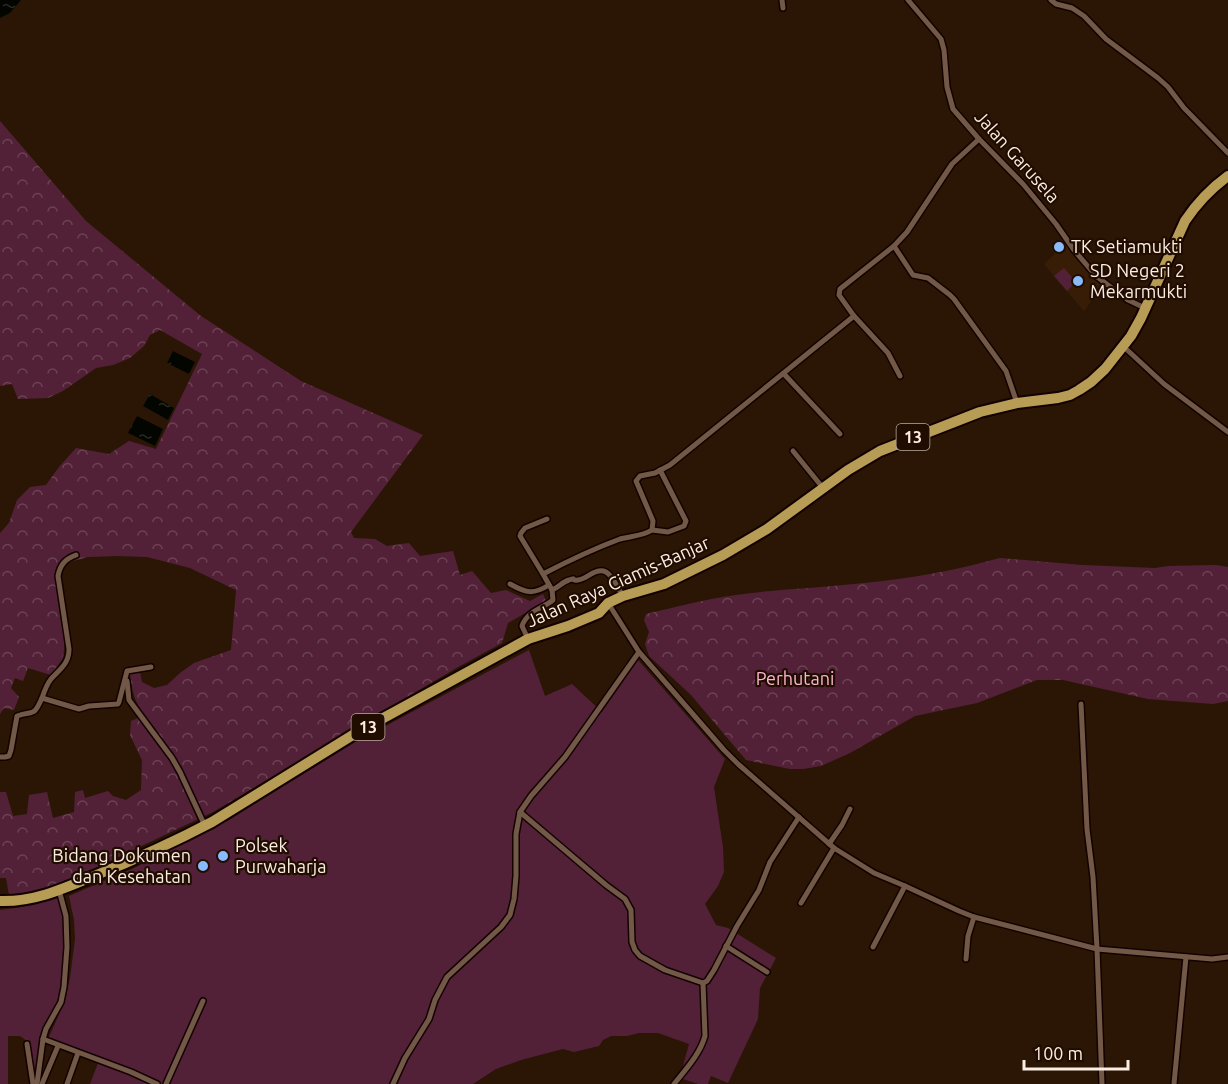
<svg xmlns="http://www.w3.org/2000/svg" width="1228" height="1084" font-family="Ubuntu,sans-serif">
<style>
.built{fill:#381d06}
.grass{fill:#522138}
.forest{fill:url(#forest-crowns)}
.water{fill:url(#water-ripples)}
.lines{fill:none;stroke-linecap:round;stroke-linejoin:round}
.street-casing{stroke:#130200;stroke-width:8}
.highway-casing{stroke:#130200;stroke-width:14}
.street{stroke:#725846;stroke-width:5}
.highway{stroke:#b69c55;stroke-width:10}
.poi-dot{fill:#89bafc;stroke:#210d00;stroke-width:2}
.labels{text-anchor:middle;stroke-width:4.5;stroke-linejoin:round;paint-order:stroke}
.shield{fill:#210d00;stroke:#baaa9e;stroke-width:1.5}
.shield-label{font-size:16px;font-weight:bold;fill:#fcede2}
.street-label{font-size:18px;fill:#fcede2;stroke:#210d00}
.poi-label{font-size:18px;fill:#fcede2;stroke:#210d00;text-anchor:start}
.park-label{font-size:18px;fill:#fbb4d1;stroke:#210d00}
</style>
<defs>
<pattern id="forest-crowns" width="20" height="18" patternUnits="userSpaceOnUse" patternTransform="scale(1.5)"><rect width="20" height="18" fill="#522138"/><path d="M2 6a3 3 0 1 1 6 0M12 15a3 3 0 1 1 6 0" fill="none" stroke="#6c4254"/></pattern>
<pattern id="water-ripples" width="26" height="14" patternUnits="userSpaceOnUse" patternTransform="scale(1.5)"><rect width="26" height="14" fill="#030600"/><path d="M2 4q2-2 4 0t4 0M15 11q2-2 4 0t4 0" fill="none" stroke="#292b25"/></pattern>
</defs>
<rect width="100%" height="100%" fill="#2b1606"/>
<path class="built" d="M 1063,239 L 1102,286 L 1084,311 L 1044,264 L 1055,254 L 1051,249 Z"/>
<g class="grass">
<path d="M 1064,268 L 1076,282 L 1067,291 L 1054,276 Z"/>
<path d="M 529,650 L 545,696 L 572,684 L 602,712 L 638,660 L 725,759 L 714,787 L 723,847 L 724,872 L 718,886 L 705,904 L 716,925 L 728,928 L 776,958 L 760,988 L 758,1019 L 728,1083 L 711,1076 L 708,1084 L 698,1084 L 683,1079 L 681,1073 L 689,1044 L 658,1033 L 639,1033 L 627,1036 L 611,1036 L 603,1040 L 599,1046 L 574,1052 L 563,1049 L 521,1060 L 496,1069 L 473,1084 L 90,1084 L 100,1058 L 48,1039 L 65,1001 L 70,978 L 75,939 L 74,920 L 69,896 L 132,869 L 229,820 L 352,744 L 408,714 Z"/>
<path d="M 58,894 L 64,916 L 66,947 L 61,986 L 57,1002 L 40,1038 L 36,1069 L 33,1068 L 30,1043 L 20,1036 L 8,1036 L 8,1084 L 0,1084 L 0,910 C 20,907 42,906 58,894 Z"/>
</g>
<g class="forest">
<path d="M 0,121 L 86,221 L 201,316 L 301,381 L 423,435 L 351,532 L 354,538 L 375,539 L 387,546 L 409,543 L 420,556 L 453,551 L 460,575 L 472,571 L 491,593 L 506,590 L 530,601 L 543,594 L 546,601 L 508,623 L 502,643 L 458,667 L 213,812 L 95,868 L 30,895 L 9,895 L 6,878 L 0,878 L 0,792 L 6,792 L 13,816 L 27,814 L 29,795 L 47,792 L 53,818 L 74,812 L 75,792 L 83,790 L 85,798 L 108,791 L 113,796 L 126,800 L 141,790 L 142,760 L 130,735 L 131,721 L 145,715 C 134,702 132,690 130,674 L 140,672 L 142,682 L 154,688 L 167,685 L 180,673 L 194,663 L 231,650 L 236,590 L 190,568 L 147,557 L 117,556 L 88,557 L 73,561 L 65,565 L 55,579 L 65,641 L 63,658 L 51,675 L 28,668 L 23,681 L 15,678 L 11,688 L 19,697 L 14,710 L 4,708 L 0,714 L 0,533 L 9,523 L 17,500 L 30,487 L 46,485 L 59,467 L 76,448 L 109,454 L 129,441 L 156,449 L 202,354 L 160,330 L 150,335 L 144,346 L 130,358 L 113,365 L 96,368 L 63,391 L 48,398 L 18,399 L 12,384 L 0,386 Z"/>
<path d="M 1000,558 L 1082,565 L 1155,568 L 1168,566 L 1216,565 L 1228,567 L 1228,701 L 1213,704 L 1148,699 L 1063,680 L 1037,680 L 977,703 L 915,716 L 850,753 L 821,766 L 803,769 L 790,769 L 746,760 L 691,695 L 649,656 L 645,644 L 649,632 L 644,620 L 646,614 C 676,607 705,599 736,595 C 778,589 821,588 864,583 C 909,579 957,570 1000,558 Z"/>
</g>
<g class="water">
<path d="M 0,0 L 21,0 L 10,13 L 0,18 Z"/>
<path d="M 173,351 L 195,362 L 189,374 L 167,363 Z"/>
<path d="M 150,394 L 174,408 L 168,420 L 143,406 Z"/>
<path d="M 137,416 L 163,429 L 155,446 L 128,433 Z"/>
</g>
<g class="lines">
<g class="street-casing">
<g id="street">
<path d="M 782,0 L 783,8"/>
<path d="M 908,0 L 941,39 L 944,50 L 947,87 L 953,109 L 979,139 L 1023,184 L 1056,224 L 1074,250 L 1096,276 L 1128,300 L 1145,308"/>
<path d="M 1051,0 L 1056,4 L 1072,8 L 1084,16 L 1106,39 L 1158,78 L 1168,87 L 1184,108 L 1228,153"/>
<path d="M 894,246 L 913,275 L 928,278 L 950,295 L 954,299 L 1006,371 L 1017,403"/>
<path d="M 854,316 L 888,353 L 900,376"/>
<path d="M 1124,347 L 1164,384 L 1228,432"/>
<path d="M 784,374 L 840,434"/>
<path d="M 793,451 L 823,488"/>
<path d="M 652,530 L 668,532 L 684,526 L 686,521 L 660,470"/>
<path d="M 543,574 L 520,536 L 521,533 L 525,528 L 547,519"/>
<path d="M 510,584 C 526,593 533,595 549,585"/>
<path d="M 552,590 C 559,587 562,582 569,580 C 578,577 569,581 578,580 C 587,579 596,567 606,572 C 613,576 618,589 623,596"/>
<path d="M 608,603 L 639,652 L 724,750 L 738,764 L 834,848 L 874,873 L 905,886 L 959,911 L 974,917 L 1097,949 L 1212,959 L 1228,957"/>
<path d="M 528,639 L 522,626 C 527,611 542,609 553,600 L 552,590 L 543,574 C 568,561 593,549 620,539 C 631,536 643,536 652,530 L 653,521 L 636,481 L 640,476 L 655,473 L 670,465 L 854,316 L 839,295 L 840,289 L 894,246 L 907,232 L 952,164 L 979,139"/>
<path d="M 127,681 L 129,700 L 172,758 L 180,772 L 205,826"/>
<path d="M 42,698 C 44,692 47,684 51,679 C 60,669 69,664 69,649 L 58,576 C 60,565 65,559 76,555"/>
<path d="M 1081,704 L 1087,829 L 1093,877 L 1097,949 L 1102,1084"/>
<path d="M 0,757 L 5,757 L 9,756 L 11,750 L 17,716 C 34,710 33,718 42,698 L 79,709 L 89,706 L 118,704 L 119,702 L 127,671 L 151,667"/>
<path d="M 520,812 L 606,885 L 625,899 L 631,910 L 632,942 L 635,950 L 640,956 L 665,970 L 703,983 L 707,981 L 714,970 L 737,926 L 759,890 L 770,862 L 799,817"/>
<path d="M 829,844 L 842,825 L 850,809"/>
<path d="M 801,903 L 834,848"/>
<path d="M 726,946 L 767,972"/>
<path d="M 873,947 L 905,886"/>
<path d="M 966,959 L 968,936 L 974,917"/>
<path d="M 43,1039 L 131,1072 L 157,1084"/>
<path d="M 27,1044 L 33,1084"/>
<path d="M 37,1084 L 43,1039 L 46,1029 L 61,1002 L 64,987 L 67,947 L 66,916 L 59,890"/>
<path d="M 42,1084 L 58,1046"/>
<path d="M 67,1084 L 78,1053"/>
<path d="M 166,1084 L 203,1001"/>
<path d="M 393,1084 L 405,1058 L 429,1019 L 435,1000 L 447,977 L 501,927 L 510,915 L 514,899 L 516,876 L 516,834 L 520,812 L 531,796 L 565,757 L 639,652"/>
<path d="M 674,1084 C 686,1069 700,1054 705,1036 L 703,983"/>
<path d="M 1174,1084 L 1186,957"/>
</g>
</g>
<g class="highway-casing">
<path id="highway" d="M 0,901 C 34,902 63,889 94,876 C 134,860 174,842 212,822 L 356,733 L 528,639 L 568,626 L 599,613 L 608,603 L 623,596 L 664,584 L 723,555 L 767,529 L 848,470 L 880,451 L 980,412 L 1017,403 L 1058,398 L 1070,395 L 1079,390 L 1091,382 L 1105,369 L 1131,336 L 1141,318 L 1185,221 C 1197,203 1210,189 1228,176"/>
</g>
<use href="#street" class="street"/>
<use href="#highway" class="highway"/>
</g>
<g class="poi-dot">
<circle cx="1059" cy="247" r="6"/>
<circle cx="1078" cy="281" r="6"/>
<circle cx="223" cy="856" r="6"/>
<circle cx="203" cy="866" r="6"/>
</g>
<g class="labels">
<g class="shield">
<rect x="896.5" y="424" width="33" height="26" rx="4.5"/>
<rect x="351.5" y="714" width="33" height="26" rx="4.5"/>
</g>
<g class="shield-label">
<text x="913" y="443">13</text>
<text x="368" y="733">13</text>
</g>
<g class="street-label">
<text transform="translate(1017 157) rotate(48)" y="6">Jalan Garusela</text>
<text transform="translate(618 582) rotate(-24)" y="6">Jalan Raya Ciamis-Banjar</text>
</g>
<g class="poi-label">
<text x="1071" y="253">TK Setiamukti</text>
<text x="1090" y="277">SD Negeri 2<tspan x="1090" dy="21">Mekarmukti</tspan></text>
<text x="235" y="852">Polsek<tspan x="235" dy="21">Purwaharja</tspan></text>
<text x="191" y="862" text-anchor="end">Bidang Dokumen<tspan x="191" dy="21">dan Kesehatan</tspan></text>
</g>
<g class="park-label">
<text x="795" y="685">Perhutani</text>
</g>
</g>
<path d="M1024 1060v9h104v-9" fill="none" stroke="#fcede2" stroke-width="3"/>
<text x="1033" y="1060" font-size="18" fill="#fcede2" stroke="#210d00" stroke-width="4.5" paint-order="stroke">100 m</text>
</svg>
